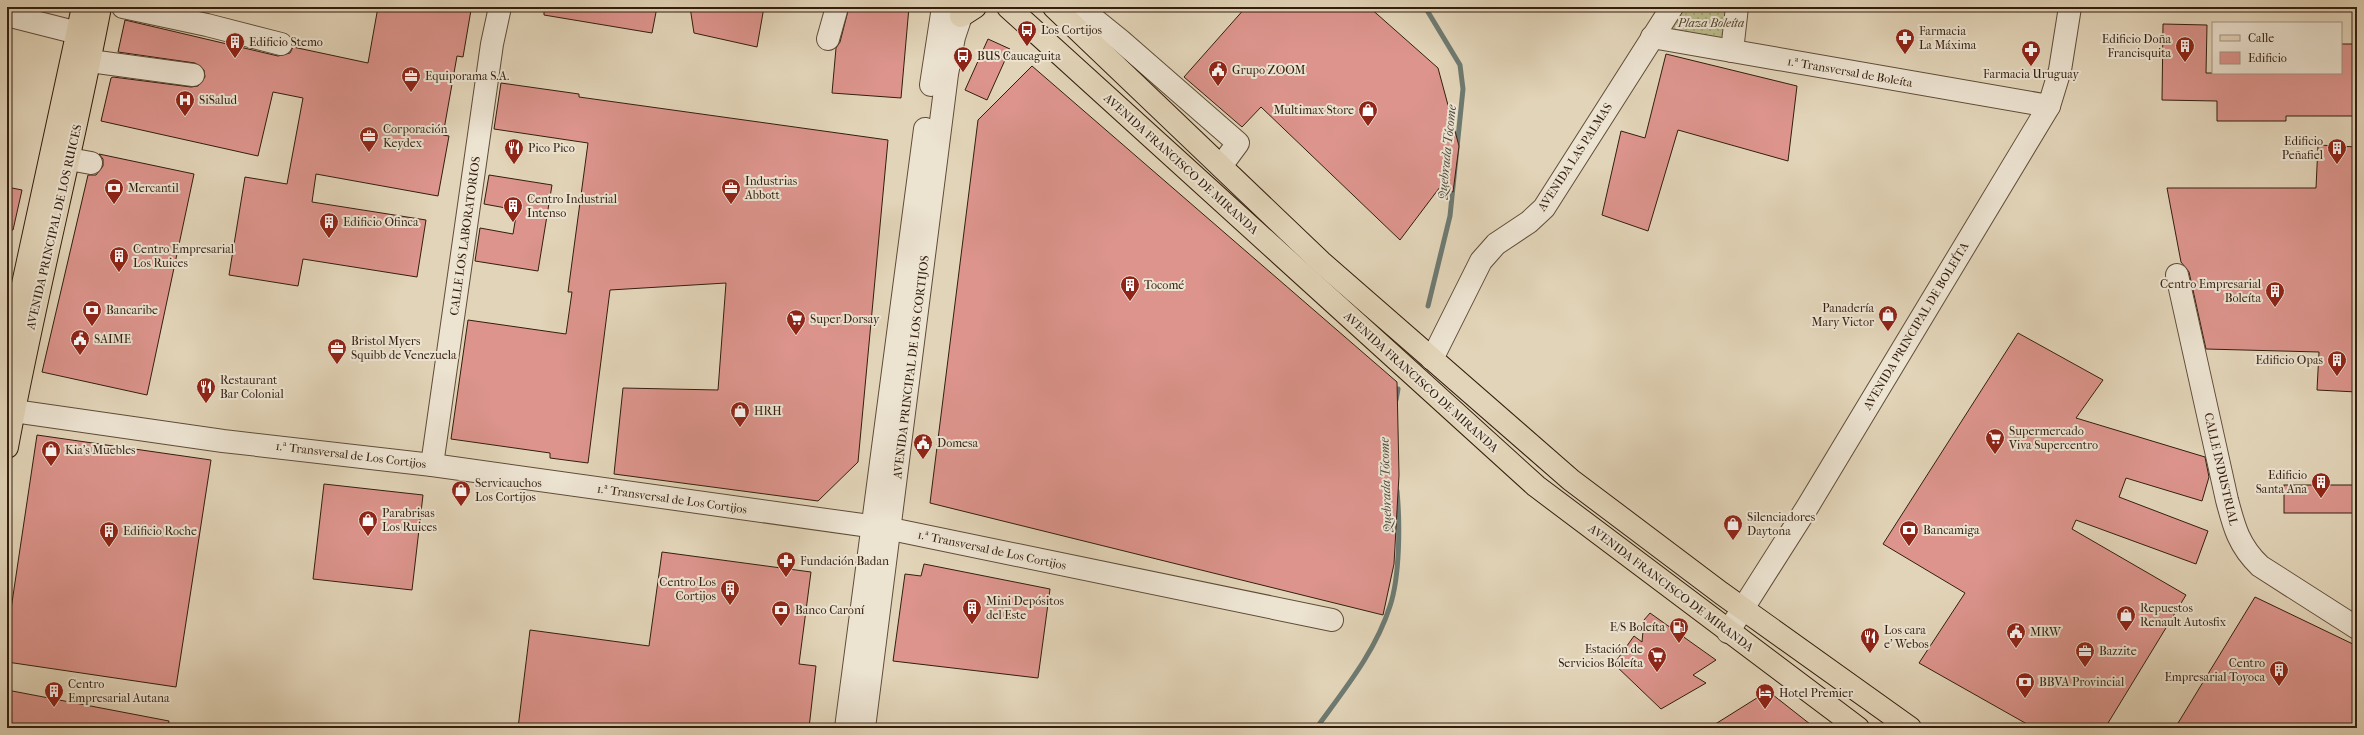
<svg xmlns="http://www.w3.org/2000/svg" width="2364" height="735" font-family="'IM FELL French Canon',serif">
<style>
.park{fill:url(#park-dots);stroke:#766c4c}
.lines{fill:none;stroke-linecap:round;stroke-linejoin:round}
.stream{stroke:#6e7a71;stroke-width:5}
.building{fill:#dc948c;stroke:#331e0e}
.minor-casing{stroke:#5f4c38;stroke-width:24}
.major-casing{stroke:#331e0e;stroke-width:24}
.minor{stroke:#ece3d1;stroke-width:22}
.major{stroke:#e2d4b8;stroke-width:22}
.labels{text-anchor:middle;stroke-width:4;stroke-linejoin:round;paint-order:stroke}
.park-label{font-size:12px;font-style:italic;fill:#55452d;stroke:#ece3d1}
.poi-label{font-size:12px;fill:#331e0e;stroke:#ece3d1;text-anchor:start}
.street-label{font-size:12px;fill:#331e0e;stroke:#ece3d1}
.water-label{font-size:13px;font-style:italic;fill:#504c40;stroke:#ece3d1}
</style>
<defs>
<pattern id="park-dots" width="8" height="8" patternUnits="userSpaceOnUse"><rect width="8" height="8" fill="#babb8a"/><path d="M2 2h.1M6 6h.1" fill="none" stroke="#a0a076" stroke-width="1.8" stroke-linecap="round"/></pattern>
</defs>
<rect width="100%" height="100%" fill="#e2d4b8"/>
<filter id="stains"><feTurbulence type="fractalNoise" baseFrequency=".005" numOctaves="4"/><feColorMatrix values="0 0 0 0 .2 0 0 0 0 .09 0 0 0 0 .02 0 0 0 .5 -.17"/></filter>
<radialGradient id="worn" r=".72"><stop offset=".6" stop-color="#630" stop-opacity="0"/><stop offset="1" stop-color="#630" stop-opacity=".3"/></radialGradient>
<path class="park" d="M 1685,7 L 1729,7 L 1724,40 L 1668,32 Z"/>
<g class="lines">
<g class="stream">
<path d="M 1425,7 L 1460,65 L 1463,89 L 1450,216 L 1428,306"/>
<path d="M 1396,400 L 1398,389"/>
<path d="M 1318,728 L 1320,723 C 1347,686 1376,650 1390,606 C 1400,576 1400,523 1397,491"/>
</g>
</g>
<g class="building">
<path d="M 378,7 L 454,7 L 471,10 L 463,57 L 457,56 L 443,135 L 449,136 L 438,196 L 316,174 L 312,202 L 426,220 L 417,277 L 303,259 L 298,286 L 229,275 L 245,177 L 287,184 L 303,98 L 273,92 L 258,156 L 101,121 L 111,78 L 113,77 L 191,87 L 198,86 L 205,77 L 204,70 L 195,63 L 118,52 L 125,20 L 278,56 L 290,53 L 293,47 L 368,63 Z"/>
<path d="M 544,7 L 657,7 L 652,33 L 544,15 Z"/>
<path d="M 690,7 L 764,7 L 757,47 L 694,33 Z"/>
<path d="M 849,7 L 909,7 L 901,98 L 832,93 L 836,48 L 840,42 Z"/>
<path d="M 1246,7 L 1369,7 L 1438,68 L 1459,146 L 1453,192 L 1440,187 L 1400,240 L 1261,107 L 1242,127 L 1184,77 Z"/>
<path d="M 2163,24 L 2207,25 L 2206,73 L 2341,73 L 2341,44 L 2357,44 L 2357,116 L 2286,116 L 2286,121 L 2217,121 L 2217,101 L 2162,100 Z"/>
<path d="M 988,39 L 1010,49 L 987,100 L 965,90 Z"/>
<path d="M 1666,54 L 1797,86 L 1788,161 L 1678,130 L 1648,231 L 1602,215 L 1621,131 L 1645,138 Z"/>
<path d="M 1032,66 L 1397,382 L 1399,475 L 1394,564 L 1383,615 L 930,503 L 978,120 Z"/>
<path d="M 501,83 L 579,94 L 579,97 L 888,140 L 858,462 L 818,501 L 614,474 L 623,388 L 718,390 L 726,283 L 610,290 L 588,463 L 550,458 L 550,453 L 451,439 L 468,320 L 566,334 L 572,292 L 568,292 L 588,143 L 494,129 Z"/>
<path d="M 2318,145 L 2357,147 L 2357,392 L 2317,390 L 2319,352 L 2206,349 L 2189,272 L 2181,262 L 2167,188 L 2316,188 Z"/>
<path d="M 99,154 L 194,174 L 147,395 L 42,372 L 88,175 L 96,175 L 103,166 L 103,159 Z"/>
<path d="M 489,175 L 552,185 L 538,271 L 475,261 L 480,228 L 513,234 L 517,210 L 484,204 Z"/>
<path d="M 7,187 L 22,190 L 13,230 L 7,230 Z"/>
<path d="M 2018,333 L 2103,380 L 2076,418 L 2205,457 L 2209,477 L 2202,501 L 2126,478 L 2119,497 L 2208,531 L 2196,564 L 2076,520 L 2072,529 L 2186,595 L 2105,728 L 2034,728 L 1919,663 L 1965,593 L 1883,544 Z"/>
<path d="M 37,435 L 211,460 L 176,687 L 7,662 L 7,636 Z"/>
<path d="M 324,484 L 423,495 L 412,590 L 313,579 Z"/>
<rect x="2284" y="485" width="73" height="28"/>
<path d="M 662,552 L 811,572 L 799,664 L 816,666 L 809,728 L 518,728 L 530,630 L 649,646 Z"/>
<path d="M 924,564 L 1050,589 L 1038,678 L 893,661 L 905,574 L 921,576 Z"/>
<path d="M 2255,597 L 2357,646 L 2357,728 L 2175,728 Z"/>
<path d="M 1650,613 L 1716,660 L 1693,675 L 1706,683 L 1661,709 L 1614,664 L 1634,636 L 1642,642 L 1644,620 Z"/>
<path d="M 7,690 L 169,721 L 168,728 L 7,728 Z"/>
<path d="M 1768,691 L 1815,728 L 1709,728 Z"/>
</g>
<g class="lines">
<g class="minor-casing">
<g id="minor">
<path d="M 123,7 L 207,25 L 281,44"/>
<path d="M 1079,7 L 1120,40 L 1238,143 L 1221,166"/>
<path d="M 7,15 L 78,33"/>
<path d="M 1652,37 L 2049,106"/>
<path d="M 828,39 L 837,7"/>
<path d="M 1732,51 L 1737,7"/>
<path d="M 90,61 L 193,75"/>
<path d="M 931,85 L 943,7"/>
<path d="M 69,159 L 91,163"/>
<path d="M 2177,275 L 2227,500 C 2234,527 2239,546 2260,566 L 2357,628"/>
<path d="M 1432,359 L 1481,261 L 1496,244 L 1529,222 L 1544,208 L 1672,7"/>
<path d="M 7,410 L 223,441 L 432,465 L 891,529 L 1332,620"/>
<path d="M 432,465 L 492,44 L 500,7"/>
<path d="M 1728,632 L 1808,506 L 2049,106 L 2060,70 L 2070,7"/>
<path d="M 846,728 L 925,129"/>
<path d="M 864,728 L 947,74 L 954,37 L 964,7"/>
</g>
</g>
<g class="major-casing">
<g id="major">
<path d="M 1008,7 L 1536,486 L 1858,728"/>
<path d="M 1054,7 L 1321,262 L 1571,480 L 1721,593 L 1910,728"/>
<path d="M 961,16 L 975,7"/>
<path d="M 7,358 L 83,7"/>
<path d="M 7,447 C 34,300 72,154 100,7"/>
</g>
</g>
<use href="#minor" class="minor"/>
<use href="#major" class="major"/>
</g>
<defs>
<g id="bus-pin" transform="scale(1)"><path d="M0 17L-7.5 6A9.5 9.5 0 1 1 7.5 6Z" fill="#8f2418" stroke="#ece3d1"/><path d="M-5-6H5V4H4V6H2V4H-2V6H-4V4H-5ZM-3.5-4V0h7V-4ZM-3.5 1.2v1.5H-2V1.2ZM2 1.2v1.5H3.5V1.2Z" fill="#fff"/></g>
<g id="pharmacy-pin" transform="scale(1)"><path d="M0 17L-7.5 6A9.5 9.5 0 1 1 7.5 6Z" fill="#8f2418" stroke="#ece3d1"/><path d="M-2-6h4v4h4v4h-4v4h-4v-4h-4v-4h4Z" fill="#fff"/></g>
<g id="building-pin" transform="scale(1)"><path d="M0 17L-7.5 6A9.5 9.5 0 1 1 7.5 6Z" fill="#8f2418" stroke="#ece3d1"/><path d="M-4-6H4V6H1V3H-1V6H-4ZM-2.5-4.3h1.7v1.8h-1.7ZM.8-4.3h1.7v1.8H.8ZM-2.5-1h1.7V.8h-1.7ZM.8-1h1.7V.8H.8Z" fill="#fff"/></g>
<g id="civic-pin" transform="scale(1)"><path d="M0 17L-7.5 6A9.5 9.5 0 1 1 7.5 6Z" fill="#8f2418" stroke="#ece3d1"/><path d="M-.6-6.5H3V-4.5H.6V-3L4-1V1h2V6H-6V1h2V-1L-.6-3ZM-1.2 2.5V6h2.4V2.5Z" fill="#fff"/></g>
<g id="office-pin" transform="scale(1)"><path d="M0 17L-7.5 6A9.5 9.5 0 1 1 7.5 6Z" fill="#8f2418" stroke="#ece3d1"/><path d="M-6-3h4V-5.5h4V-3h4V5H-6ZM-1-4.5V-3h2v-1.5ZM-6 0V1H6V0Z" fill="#fff"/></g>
<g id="hospital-pin" transform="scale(1)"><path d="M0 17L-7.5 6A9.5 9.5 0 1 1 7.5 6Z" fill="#8f2418" stroke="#ece3d1"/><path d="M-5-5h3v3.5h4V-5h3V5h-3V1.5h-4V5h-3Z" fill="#fff"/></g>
<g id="shop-pin" transform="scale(1)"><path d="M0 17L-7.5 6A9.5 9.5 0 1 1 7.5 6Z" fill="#8f2418" stroke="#ece3d1"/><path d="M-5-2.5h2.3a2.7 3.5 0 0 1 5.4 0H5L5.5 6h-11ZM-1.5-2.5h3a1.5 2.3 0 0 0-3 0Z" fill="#fff"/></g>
<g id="restaurant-pin" transform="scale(1)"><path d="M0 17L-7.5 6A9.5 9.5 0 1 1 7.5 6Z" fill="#8f2418" stroke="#ece3d1"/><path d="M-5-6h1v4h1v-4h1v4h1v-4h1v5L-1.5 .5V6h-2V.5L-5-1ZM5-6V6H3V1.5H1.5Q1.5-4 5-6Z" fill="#fff"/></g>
<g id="bank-pin" transform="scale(1)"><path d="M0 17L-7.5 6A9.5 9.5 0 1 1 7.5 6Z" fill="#8f2418" stroke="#ece3d1"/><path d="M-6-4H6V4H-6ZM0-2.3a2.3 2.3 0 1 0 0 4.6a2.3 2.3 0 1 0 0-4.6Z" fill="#fff"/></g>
<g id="supermarket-pin" transform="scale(1)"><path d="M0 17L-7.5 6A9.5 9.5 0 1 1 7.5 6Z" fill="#8f2418" stroke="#ece3d1"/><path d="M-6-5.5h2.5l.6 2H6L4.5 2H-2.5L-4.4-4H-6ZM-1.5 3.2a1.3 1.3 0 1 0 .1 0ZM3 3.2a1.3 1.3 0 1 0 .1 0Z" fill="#fff"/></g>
<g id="fuel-pin" transform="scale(1)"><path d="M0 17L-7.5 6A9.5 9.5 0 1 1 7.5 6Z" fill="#8f2418" stroke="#ece3d1"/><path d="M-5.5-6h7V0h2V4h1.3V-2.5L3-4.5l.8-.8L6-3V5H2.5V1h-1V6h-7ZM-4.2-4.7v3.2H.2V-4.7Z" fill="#fff"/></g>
<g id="hotel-pin" transform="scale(1)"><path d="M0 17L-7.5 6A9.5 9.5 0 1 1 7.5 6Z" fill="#8f2418" stroke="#ece3d1"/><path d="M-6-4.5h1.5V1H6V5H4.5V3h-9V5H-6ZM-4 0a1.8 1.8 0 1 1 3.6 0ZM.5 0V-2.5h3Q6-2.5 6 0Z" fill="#fff"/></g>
</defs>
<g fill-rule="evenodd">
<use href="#bus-pin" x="1027" y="30"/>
<use href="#pharmacy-pin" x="1905" y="38"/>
<use href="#building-pin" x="235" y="42"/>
<use href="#building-pin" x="2185" y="46"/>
<use href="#pharmacy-pin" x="2031" y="50"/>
<use href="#bus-pin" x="963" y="56"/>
<use href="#civic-pin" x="1218" y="70"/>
<use href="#office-pin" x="411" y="76"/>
<use href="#hospital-pin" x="185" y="100"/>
<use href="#shop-pin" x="1368" y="110"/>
<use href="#office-pin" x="369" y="136"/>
<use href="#restaurant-pin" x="514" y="148"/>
<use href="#building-pin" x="2337" y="148"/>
<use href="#bank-pin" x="114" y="188"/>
<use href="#office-pin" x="731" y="188"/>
<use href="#building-pin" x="513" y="206"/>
<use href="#building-pin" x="329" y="222"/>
<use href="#building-pin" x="119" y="256"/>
<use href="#building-pin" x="1130" y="285"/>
<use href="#building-pin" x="2275" y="291"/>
<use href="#bank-pin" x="92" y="310"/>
<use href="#shop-pin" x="1888" y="315"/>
<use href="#supermarket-pin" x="796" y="319"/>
<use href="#civic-pin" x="80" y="339"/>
<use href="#office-pin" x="337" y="348"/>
<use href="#building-pin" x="2337" y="360"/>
<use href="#restaurant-pin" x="206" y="387"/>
<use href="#shop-pin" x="740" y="411"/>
<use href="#supermarket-pin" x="1995" y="438"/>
<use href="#civic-pin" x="923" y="443"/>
<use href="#shop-pin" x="51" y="450"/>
<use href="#building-pin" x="2321" y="482"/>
<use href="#shop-pin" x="461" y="490"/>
<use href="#shop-pin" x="368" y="520"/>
<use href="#shop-pin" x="1733" y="524"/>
<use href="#bank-pin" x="1909" y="530"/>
<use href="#building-pin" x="109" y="531"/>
<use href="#pharmacy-pin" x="786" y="561"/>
<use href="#building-pin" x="730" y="589"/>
<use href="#building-pin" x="972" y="608"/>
<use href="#bank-pin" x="781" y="610"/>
<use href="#shop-pin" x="2126" y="615"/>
<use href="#fuel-pin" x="1679" y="627"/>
<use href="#civic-pin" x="2016" y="632"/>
<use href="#restaurant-pin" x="1870" y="637"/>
<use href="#office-pin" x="2085" y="651"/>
<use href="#supermarket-pin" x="1657" y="656"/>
<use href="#building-pin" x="2279" y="670"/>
<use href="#bank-pin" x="2025" y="682"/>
<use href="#building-pin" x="54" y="691"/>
<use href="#hotel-pin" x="1765" y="693"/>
</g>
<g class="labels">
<g class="park-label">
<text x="1711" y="27">Plaza Boleíta</text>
</g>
<g class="poi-label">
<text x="1041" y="34">Los Cortijos</text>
<text x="1919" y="35">Farmacia<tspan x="1919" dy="14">La Máxima</tspan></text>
<text x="2171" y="43" text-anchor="end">Edificio Doña<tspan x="2171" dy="14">Francisquita</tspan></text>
<text x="249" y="46">Edificio Stemo</text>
<text x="977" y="60">BUS Caucaguita</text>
<text x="1232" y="74">Grupo ZOOM</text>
<text x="2031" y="78" text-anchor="middle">Farmacia Uruguay</text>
<text x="425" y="80">Equiporama S.A.</text>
<text x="199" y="104">SiSalud</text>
<text x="1354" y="114" text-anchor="end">Multimax Store</text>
<text x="383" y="133">Corporación<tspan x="383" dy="14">Keydex</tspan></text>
<text x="2323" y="145" text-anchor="end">Edificio<tspan x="2323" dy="14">Peñafiel</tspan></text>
<text x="528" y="152">Pico Pico</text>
<text x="745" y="185">Industrias<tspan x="745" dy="14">Abbott</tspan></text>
<text x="128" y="192">Mercantil</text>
<text x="527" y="203">Centro Industrial<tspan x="527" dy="14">Intenso</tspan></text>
<text x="343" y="226">Edificio Ofinca</text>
<text x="133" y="253">Centro Empresarial<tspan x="133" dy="14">Los Ruices</tspan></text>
<text x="2261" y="288" text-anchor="end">Centro Empresarial<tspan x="2261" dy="14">Boleíta</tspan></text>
<text x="1144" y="289">Tocomé</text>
<text x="1874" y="312" text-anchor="end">Panadería<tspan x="1874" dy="14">Mary Victor</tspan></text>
<text x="106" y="314">Bancaribe</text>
<text x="810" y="323">Super Dorsay</text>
<text x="94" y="343">SAIME</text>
<text x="351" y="345">Bristol Myers<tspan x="351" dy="14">Squibb de Venezuela</tspan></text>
<text x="2323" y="364" text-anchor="end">Edificio Opas</text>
<text x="220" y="384">Restaurant<tspan x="220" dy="14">Bar Colonial</tspan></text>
<text x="754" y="415">HRH</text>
<text x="2009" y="435">Supermercado<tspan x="2009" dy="14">Viva Supercentro</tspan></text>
<text x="937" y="447">Domesa</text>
<text x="65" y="454">Kia's Muebles</text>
<text x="2307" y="479" text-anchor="end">Edificio<tspan x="2307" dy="14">Santa Ana</tspan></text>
<text x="475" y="487">Servicauchos<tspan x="475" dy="14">Los Cortijos</tspan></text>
<text x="382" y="517">Parabrisas<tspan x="382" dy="14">Los Ruices</tspan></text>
<text x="1747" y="521">Silenciadores<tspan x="1747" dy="14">Daytona</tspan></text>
<text x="1923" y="534">Bancamiga</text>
<text x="123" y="535">Edificio Roche</text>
<text x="800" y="565">Fundación Badan</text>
<text x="716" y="586" text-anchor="end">Centro Los<tspan x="716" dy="14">Cortijos</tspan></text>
<text x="986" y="605">Mini Depósitos<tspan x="986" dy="14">del Este</tspan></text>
<text x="2140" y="612">Repuestos<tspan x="2140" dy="14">Renault Autosfix</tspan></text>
<text x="795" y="614">Banco Caroní</text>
<text x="1665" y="631" text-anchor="end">E/S Boleíta</text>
<text x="1884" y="634">Los cara<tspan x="1884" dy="14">e' Webos</tspan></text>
<text x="2030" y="636">MRW</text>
<text x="1643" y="653" text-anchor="end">Estación de<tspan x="1643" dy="14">Servicios Boleíta</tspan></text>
<text x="2099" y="655">Bazzite</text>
<text x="2265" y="667" text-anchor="end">Centro<tspan x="2265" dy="14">Empresarial Toyoca</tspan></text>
<text x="2039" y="686">BBVA Provincial</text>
<text x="68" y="688">Centro<tspan x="68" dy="14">Empresarial Autana</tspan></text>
<text x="1779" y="697">Hotel Premier</text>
</g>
<g class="street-label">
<text transform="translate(1850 72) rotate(10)" y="4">1.ª Transversal de Boleíta</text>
<text transform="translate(1575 157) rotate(-57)" y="4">AVENIDA LAS PALMAS</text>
<text transform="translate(1181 164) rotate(42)" y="4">AVENIDA FRANCISCO DE MIRANDA</text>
<text transform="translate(54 227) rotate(-77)" y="4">AVENIDA PRINCIPAL DE LOS RUICES</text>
<text transform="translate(465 236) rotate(-82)" y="4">CALLE LOS LABORATORIOS</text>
<text transform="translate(1916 326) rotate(-59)" y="4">AVENIDA PRINCIPAL DE BOLEÍTA</text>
<text transform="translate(911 367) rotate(-83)" y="4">AVENIDA PRINCIPAL DE LOS CORTIJOS</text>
<text transform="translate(1421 382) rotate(42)" y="4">AVENIDA FRANCISCO DE MIRANDA</text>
<text transform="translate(351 455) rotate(7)" y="4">1.ª Transversal de Los Cortijos</text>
<text transform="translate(2221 469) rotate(77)" y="4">CALLE INDUSTRIAL</text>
<text transform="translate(672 499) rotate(8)" y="4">1.ª Transversal de Los Cortijos</text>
<text transform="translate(992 550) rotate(12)" y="4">1.ª Transversal de Los Cortijos</text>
<text transform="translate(1671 588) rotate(37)" y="4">AVENIDA FRANCISCO DE MIRANDA</text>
</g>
<g class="water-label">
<text transform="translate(1446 152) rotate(-84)" y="5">Quebrada Tócome</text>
<text transform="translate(1385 485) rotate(-92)" y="5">Quebrada Tócome</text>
</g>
</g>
<rect width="2364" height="735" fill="none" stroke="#e2d4b8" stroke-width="24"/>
<rect x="8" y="8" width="2348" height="719" fill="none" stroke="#331e0e" stroke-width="2"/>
<rect x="12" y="12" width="2340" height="711" fill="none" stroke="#331e0e"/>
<rect x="2212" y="22" width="130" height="52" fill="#ece3d1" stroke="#a29483"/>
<rect x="2220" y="35" width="20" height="6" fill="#e2d4b8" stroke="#a29483"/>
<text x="2248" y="42" font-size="12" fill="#331e0e">Calle</text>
<rect x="2220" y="52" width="20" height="12" fill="#dc948c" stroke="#a29483"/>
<text x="2248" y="62" font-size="12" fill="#331e0e">Edificio</text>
<rect width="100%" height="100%" filter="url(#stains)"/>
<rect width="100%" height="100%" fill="url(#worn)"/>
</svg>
